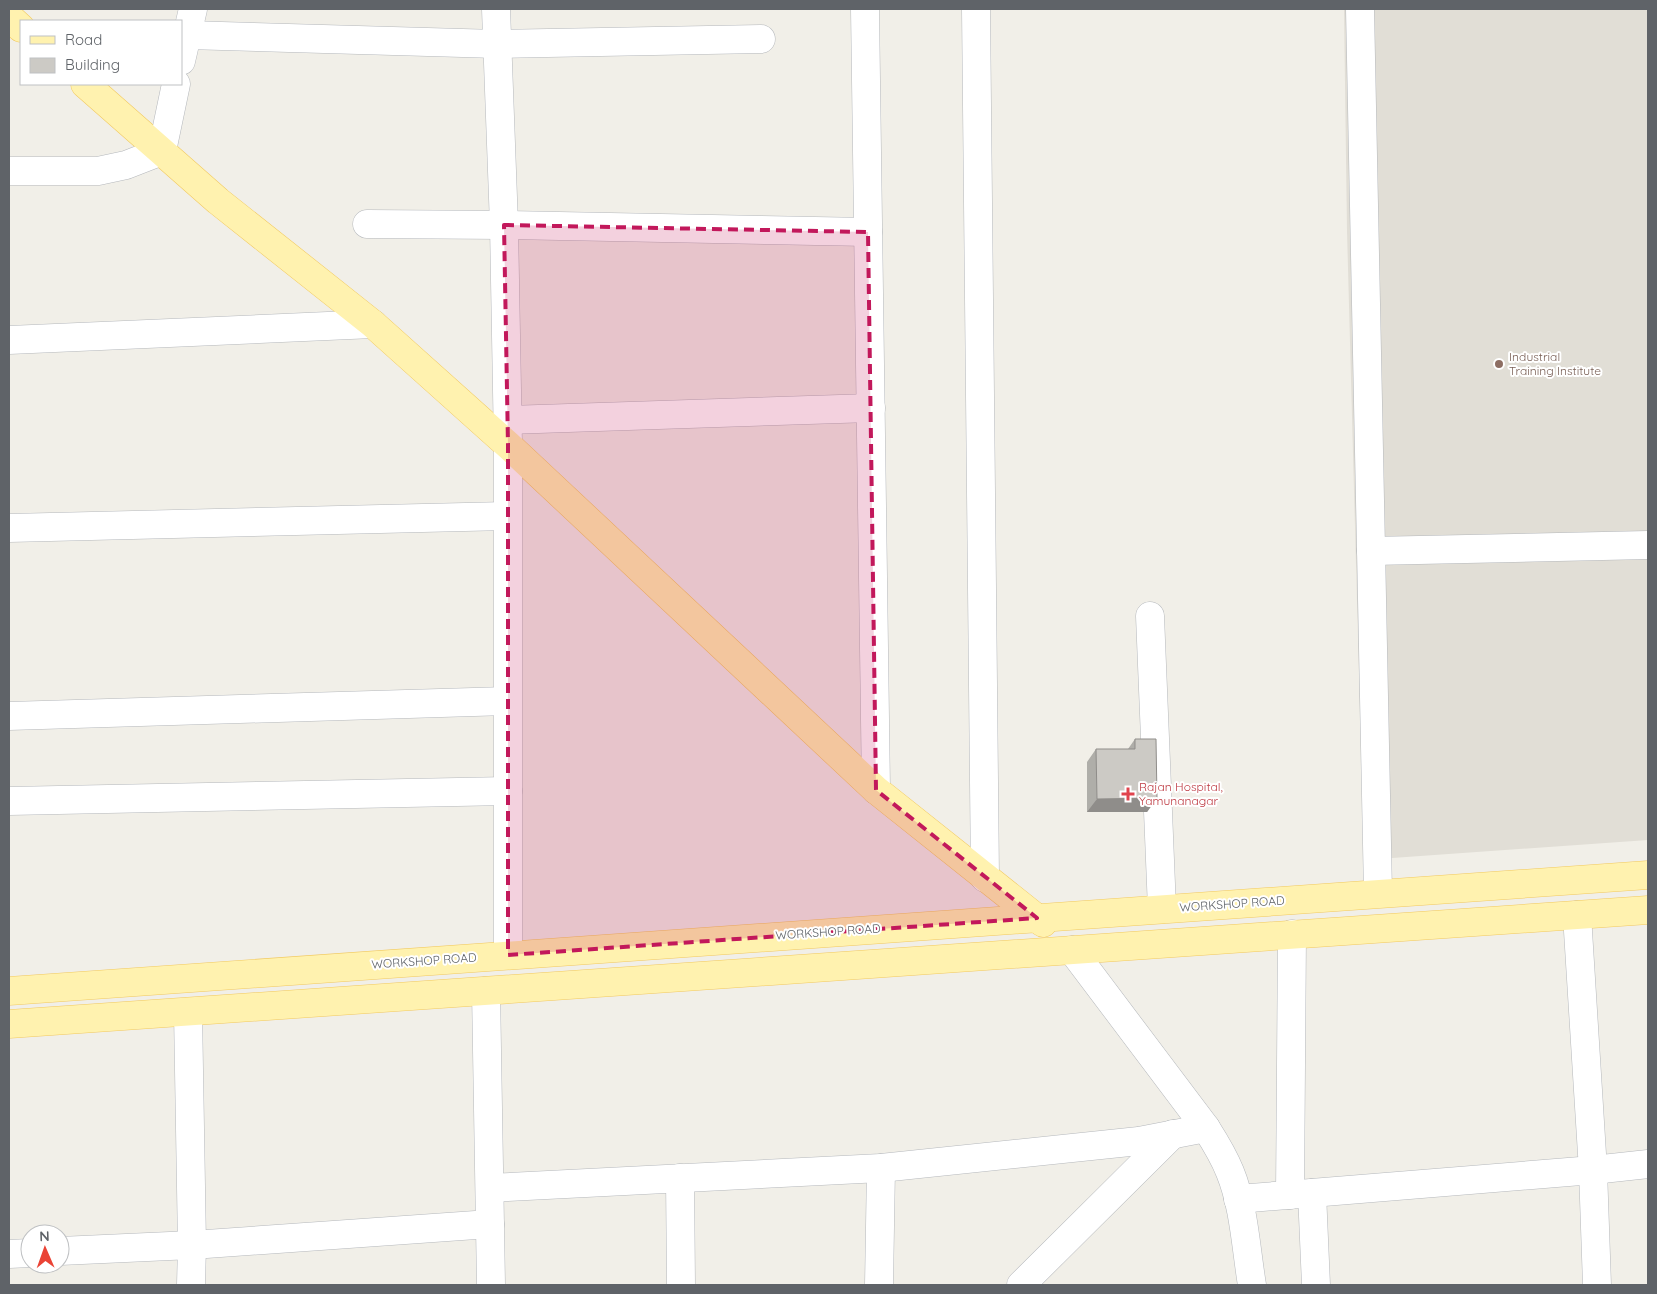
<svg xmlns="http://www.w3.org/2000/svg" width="1657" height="1294" font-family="Quicksand,sans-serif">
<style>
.education{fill:#e1ded6}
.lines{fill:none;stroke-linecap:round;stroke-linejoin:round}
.minor-casing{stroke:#b5b8bc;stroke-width:29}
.major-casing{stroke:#f2c960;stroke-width:29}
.minor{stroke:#fff;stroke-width:28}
.major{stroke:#fff2af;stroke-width:28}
.wall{fill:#afaea9}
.shaded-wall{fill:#8f8d8a}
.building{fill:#cccac5;stroke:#8f8d8a}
.marked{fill:#c2185b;fill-opacity:0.2;stroke:#c2185b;stroke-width:4;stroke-dasharray:10 6;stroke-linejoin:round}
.education-dot{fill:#8d6e63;stroke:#fff;stroke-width:2}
.health-dot{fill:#e0444e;stroke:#fff;stroke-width:2}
.labels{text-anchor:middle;stroke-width:4;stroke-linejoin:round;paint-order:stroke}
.education-label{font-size:12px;fill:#785e54;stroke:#fff;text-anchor:start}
.health-label{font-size:12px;fill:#be3a42;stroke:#fff;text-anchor:start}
.street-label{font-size:12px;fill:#5f6368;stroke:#fff}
</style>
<rect width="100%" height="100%" fill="#f1efe8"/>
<path class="education" d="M 1344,9 L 1648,9 L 1648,840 L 1364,860 L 1347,231 Z"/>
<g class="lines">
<g class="minor-casing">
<g id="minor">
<path d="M 496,9 L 504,225 L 508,445 L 508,955"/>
<path d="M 865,9 L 876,790"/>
<path d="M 976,9 L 985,878"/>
<path d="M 1360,9 L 1378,893"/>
<path d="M 187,35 L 497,44 L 761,39"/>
<path d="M 181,61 L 193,9"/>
<path d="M 9,171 L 98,171 L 126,165 L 162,151 L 176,84"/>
<path d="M 367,224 L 504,225 L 868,232"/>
<path d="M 9,340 L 373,324"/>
<path d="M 508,420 L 871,408"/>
<path d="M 9,528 L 507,516"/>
<path d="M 1371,551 L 1648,545"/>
<path d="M 1150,616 L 1162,909"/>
<path d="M 9,716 L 507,701"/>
<path d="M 9,801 L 508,791"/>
<path d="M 1577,915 L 1593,1170 L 1597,1285"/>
<path d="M 1072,950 L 1206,1128 C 1215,1142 1224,1157 1230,1172 C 1244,1206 1246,1249 1252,1285"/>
<path d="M 486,991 L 491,1285"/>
<path d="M 188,1012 L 192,1245 L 191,1285"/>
<path d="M 680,1178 L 681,1285"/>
<path d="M 490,1188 L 881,1168 L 1139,1141 L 1206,1128"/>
<path d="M 1312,1193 L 1316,1285"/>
<path d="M 1290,1195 L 1292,934"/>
<path d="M 1238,1199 L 1593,1170 L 1648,1164"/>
<path d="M 60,1251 L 192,1245 L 490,1224"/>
<path d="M 9,1254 L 30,1253"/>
<path d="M 879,1285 L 881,1168"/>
<path d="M 1021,1285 L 1173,1134"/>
</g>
</g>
<g class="major-casing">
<g id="major">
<path d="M 9,17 L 21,28"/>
<path d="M 85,84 L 218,201 L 373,324 L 508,445 L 876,790 L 1043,923"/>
<path d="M 9,991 L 1648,875"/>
<path d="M 9,1024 L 1648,910"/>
</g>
</g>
<use href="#minor" class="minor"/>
<use href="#major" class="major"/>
</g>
<path class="wall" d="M 1135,739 L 1157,798 L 1147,812 L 1087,812 L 1087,762 L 1096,749 L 1128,749 Z"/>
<path class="shaded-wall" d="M 1157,798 L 1147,812 L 1087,812 L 1097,799 Z"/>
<path class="building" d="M 1135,739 L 1156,739 L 1157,798 L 1097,799 L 1096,749 L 1135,749 Z"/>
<path class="marked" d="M 504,225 L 868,232 L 876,790 L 1037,918 L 508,955 L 508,445 Z"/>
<circle class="education-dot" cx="1499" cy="364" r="5"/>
<path class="health-dot" d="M1125.5 786.5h5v5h5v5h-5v5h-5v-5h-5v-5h5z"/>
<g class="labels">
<g class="education-label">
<text x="1509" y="361">Industrial<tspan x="1509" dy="14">Training Institute</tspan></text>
</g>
<g class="health-label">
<text x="1139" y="791">Rajan Hospital,<tspan x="1139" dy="14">Yamunanagar</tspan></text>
</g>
<g class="street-label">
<text transform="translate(1232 904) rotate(-4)" y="4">WORKSHOP ROAD</text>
<text transform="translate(828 932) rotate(-4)" y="4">WORKSHOP ROAD</text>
<text transform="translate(424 961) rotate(-4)" y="4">WORKSHOP ROAD</text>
</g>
</g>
<rect width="1657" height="1294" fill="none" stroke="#5f6368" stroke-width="20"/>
<rect x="20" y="20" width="162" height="65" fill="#ffffff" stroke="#bfc1c3"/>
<rect x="30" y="36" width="25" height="8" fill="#fff2af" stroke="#bfc1c3"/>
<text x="65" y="45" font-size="15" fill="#5f6368">Road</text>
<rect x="30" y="58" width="25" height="15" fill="#cccac5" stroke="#bfc1c3"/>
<text x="65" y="70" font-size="15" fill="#5f6368">Building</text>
<g transform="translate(45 1249) rotate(358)"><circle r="24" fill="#ffffff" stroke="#bfc1c3"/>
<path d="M0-4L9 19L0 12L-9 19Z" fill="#ea4335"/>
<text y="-8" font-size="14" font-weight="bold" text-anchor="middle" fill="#5f6368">N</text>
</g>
</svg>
